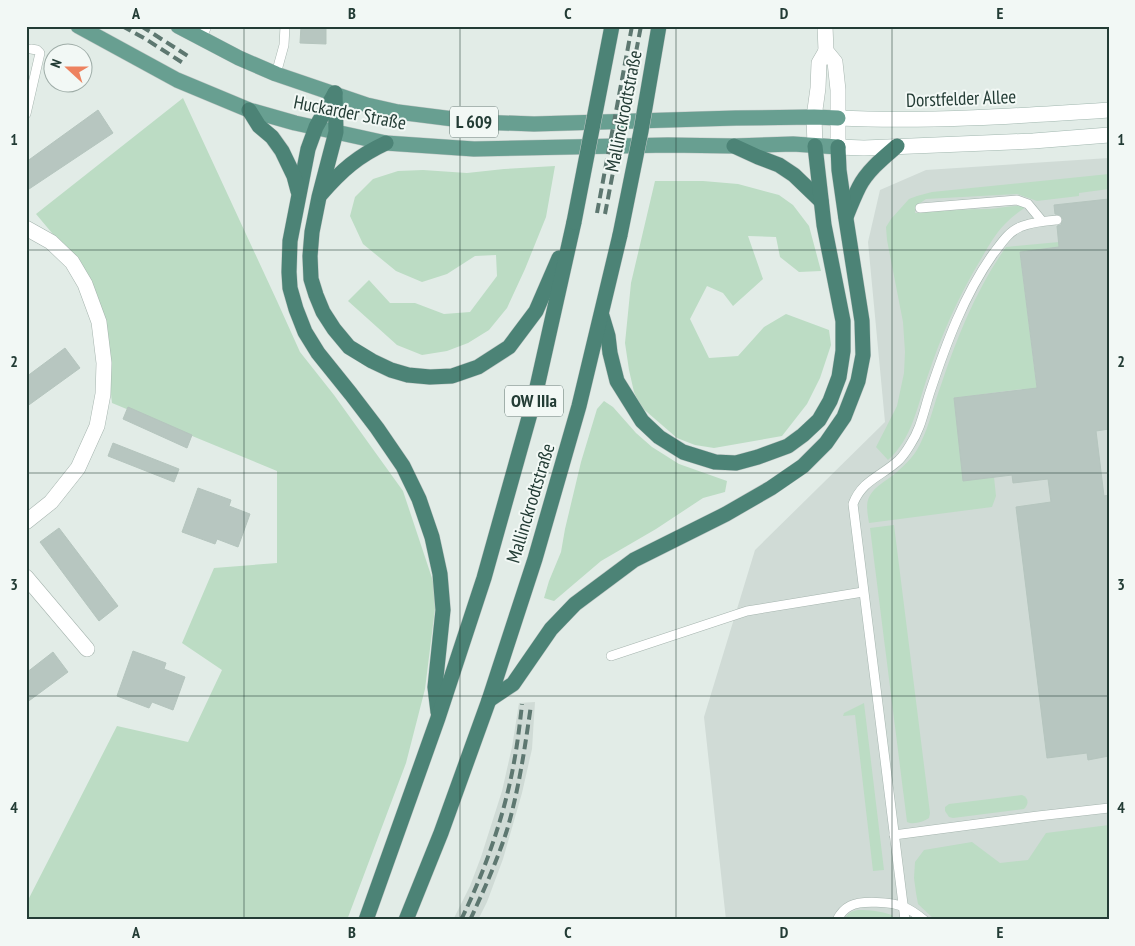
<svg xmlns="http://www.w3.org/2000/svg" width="1135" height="946" font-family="'PT Sans Narrow',sans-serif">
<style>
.built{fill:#d0dbd6}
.green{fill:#bcdcc4}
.building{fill:#b7c6c0;stroke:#b5c5be}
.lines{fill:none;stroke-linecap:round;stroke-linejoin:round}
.service-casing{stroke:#a5b4ae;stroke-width:10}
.minor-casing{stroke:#a5b4ae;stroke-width:16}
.tertiary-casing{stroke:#a5b4ae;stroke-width:16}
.secondary-casing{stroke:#a1b7af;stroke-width:16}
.primary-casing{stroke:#c1c8c6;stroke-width:16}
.trunk-casing{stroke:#c1c8c6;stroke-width:16}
.service{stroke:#fff;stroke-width:9}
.minor{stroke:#fff;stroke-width:15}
.tertiary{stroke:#fff;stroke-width:15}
.secondary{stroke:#fff;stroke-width:15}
.primary{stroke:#689f91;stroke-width:15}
.trunk{stroke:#4c8376;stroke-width:15}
.rail{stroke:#5d7770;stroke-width:4;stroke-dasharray:10 5;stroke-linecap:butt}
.trunk-bridge-casing{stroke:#c1c8c6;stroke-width:16;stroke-linecap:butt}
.trunk-bridge{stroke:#4c8376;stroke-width:15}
.grid{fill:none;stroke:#233c35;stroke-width:1;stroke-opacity:0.55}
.labels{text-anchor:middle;stroke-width:4;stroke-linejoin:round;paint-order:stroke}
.shield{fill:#f2f8f5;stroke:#61746f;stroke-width:1}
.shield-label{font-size:18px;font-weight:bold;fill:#233c35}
.street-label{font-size:19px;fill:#233c35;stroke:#f2f8f5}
.neatline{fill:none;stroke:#233c35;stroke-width:2}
.grid-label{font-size:16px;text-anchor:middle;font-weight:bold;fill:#233c35}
</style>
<rect width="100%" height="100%" fill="#e2ece7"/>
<g class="built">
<path d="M 1109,158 L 1109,920 L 726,920 L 704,717 L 755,550 L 885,422 L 868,242 L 880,190 L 926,170 Z"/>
<path d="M 535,702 L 532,749 L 522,793 L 503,859 L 487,902 L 478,920 L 453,920 L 470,886 L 481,857 L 502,791 L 512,747 L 519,703 Z"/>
</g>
<g class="green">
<path d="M 183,98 L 277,301 L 300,352 L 334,395 L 403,491 L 437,593 L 425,689 L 406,763 L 347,920 L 26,920 L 26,904 L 117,726 L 188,742 L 222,670 L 182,643 L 214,568 L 277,563 L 277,471 L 112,403 L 103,324 L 78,264 L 36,214 Z"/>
<path d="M 555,166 L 546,217 L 525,269 L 507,308 L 489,330 L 468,343 L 447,351 L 422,355 L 397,345 L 348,301 L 369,280 L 390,303 L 415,303 L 444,314 L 470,312 L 497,276 L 496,255 L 475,256 L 447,274 L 422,282 L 396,271 L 363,244 L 350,216 L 355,197 L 373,179 L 398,171 L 423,170 L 467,173 L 504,169 Z"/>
<path d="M 1109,174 L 1109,189 L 1079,193 L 1079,196 L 1037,201 L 1017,194 L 926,199 L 916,206 L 915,213 C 940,211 965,209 990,209 C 1002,208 1014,204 1026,207 C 1018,212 1011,218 1005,224 C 995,234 988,247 981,259 C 958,297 941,336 927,378 C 917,407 912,439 888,460 L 876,447 L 897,406 L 904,373 L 905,352 L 903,322 L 887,240 L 886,227 L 891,219 L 909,199 L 917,196 L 932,192 Z"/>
<path d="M 655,181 L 703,181 L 738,184 L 779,195 L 793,205 L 809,226 L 821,271 L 799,272 L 780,257 L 776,237 L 748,236 L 763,279 L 733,306 L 723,293 L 707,286 L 690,319 L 709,358 L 738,356 L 764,327 L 786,314 L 829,330 L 831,345 L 820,378 L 807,404 L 782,436 L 714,448 L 695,445 L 677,438 L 640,406 L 634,392 L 629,370 L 625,343 L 631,283 Z"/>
<path d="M 1059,242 L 1060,247 L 1020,252 L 1042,431 L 1028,434 L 1022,389 L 954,398 L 962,467 L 977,465 L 979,479 L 994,477 L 996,496 L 992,507 L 869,523 C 868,517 866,506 868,500 C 872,487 888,480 897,472 C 907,463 916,454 921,442 C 930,424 934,403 941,385 C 957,337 977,288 1006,247 Z"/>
<path d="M 604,401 L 613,407 L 636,433 L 652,447 L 679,464 L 727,481 L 725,492 L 703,498 L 656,529 L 601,561 L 554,601 L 544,598 L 549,581 L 561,552 L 565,529 L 581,462 L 597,409 Z"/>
<path d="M 894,525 L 930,813 L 929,818 C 923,822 913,825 907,822 L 870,528 Z"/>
<path d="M 864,703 L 884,870 L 873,871 L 855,715 L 843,716 L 844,713 Z"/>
<path d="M 1022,795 C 1029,798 1029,804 1024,809 L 953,818 L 949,817 L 945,811 L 945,807 L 949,804 Z"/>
<path d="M 1109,825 L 1109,920 L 935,920 L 918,904 L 916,893 L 914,878 L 915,862 L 924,850 L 972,842 L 1000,863 L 1028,860 L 1046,833 Z"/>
<path d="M 858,910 C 870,910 880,911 892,915 L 894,920 L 844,920 C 848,913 851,911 858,910 Z"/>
</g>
<g class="building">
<path d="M 301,26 L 326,26 L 326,44 L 300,43 Z"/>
<path d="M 98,110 L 113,133 L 26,191 L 26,162 Z"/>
<path d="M 1109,199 L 1109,429 L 1096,431 L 1104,496 L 1109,495 L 1109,756 L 1088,760 L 1087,753 L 1047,758 L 1016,507 L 1051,502 L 1048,479 L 1013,483 L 1012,475 L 963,481 L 954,398 L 1037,388 L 1020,252 L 1059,247 L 1057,226 L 1061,225 L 1063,219 L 1060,215 L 1055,214 L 1054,205 Z"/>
<path d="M 65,348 L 80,368 L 26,407 L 26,377 Z"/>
<path d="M 128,407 L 192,435 L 187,448 L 123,419 Z"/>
<path d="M 113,443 L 179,469 L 174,482 L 108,456 Z"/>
<path d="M 198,488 L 231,500 L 229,506 L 250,514 L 238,547 L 217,539 L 215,544 L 182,532 Z"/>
<path d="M 59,528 L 118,606 L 99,621 L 40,542 Z"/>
<path d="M 133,651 L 166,663 L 164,669 L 185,677 L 173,710 L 152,702 L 149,708 L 117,696 Z"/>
<path d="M 53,652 L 68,672 L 26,703 L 26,673 Z"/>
</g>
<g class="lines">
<g class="service-casing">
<g id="service">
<path d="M 201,39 L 207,26"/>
<path d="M 276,74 L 284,45 L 285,26"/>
<path d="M 26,114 L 40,53 L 37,50 L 31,49"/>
<path d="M 920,208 L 1017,200 L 1028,204 L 1042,221"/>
<path d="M 611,656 L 747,611 L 863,592"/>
<path d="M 894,835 L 1038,816 L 1109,808"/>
<path d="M 837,920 C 840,914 844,909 850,906 C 861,900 892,902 904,907 C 911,910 918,915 924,920"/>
<path d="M 905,920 L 853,504 C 862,480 882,476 899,460 C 903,456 907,450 910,445 C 921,429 924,410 930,392 C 946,344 964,295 993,254 C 1001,244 1008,232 1020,227 C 1031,222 1045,221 1057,220"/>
</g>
</g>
<g class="minor-casing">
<g id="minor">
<path d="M 26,228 L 51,242 L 72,262 L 85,284 L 99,322 L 104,363 L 103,394 L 97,426 L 78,468 L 51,502 L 26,522"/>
<path d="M 26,577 L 87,649"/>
</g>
</g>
<g class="tertiary-casing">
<g id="tertiary">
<path d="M 825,26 L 826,51 L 835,62 L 838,90 L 838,147"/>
<path d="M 815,146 L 814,117 L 818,88 L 819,63 L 826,51"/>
</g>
</g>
<g class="secondary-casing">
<g id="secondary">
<path d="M 838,118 C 928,122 1019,116 1109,110"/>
<path d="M 838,147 L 864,148 L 1033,141 L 1109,135"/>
</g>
</g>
<g class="primary-casing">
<g id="primary">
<path d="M 78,26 L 177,80 L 249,110 L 295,123 L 386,143 L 474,149 L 668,145 L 734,146 L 793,144 L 838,147"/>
<path d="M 178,26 L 239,58 L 276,74 L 367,105 L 398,112 L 477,122 L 534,124 L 736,118 L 814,117 L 838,118"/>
</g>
</g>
<g class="trunk-casing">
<g id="trunk">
<path d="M 335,93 L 316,127 L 308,149 L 290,241 L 289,272 L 290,288 L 296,309 L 305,332 L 318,353 L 351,394 L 377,428 L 403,466 L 419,499 L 432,537 L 440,574 L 443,610 L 435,687 L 438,712"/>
<path d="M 335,93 L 336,132 L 319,197 L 312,232 L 310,256 L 311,279 L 316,295 L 323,312 L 334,329 L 349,347 L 372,361 L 391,370 L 408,375 L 430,377 L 452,376 L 478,367 L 509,347 L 536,311 L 559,258"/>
<path d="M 249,110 L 259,126 L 272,137 L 282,151 L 294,176 L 298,191"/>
<path d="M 734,146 L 758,157 L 779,165 L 794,175 L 821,201"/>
<path d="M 321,194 C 342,170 358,156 386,143"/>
<path d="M 846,217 C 850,207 854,197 859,187 C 867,171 883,158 897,146"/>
<path d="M 602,316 L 608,336 L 610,353 L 617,381 L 642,421 L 659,437 L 683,452 L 715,462 L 736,463 L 758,457 L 788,446 L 803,435 L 819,420 L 830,401 L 839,377 L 843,351 L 843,321 L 824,225 L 815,146"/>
<path d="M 489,700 L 513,684 L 551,629 L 575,604 L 634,560 L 726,514 L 771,488 L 803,466 L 826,443 L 844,417 L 858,381 L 863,355 L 862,321 L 846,219 L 839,170 L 838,147"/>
<path d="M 366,920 L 438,718 L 484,578 L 535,396 L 574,222"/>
<path d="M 406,920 L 441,833 L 489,700 L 535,559 L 579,406 L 620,235"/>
</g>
</g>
<use href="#service" class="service"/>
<use href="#minor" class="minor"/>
<use href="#tertiary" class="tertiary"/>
<use href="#secondary" class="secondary"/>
<use href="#primary" class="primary"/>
<use href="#trunk" class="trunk"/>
<g class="rail">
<path d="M 122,26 L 144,38 L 183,63"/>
<path d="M 141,26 L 152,33 L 188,56"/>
<path d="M 597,213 L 632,26"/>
<path d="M 605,214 L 641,26"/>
<path d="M 461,920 C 481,879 497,836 508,791 C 515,762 519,733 522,704"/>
<path d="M 470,920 C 484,890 497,861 507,830 C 519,789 525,747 531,705"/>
</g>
<g class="trunk-bridge-casing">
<g id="trunk-bridge">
<path d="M 574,222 L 612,26"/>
<path d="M 620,235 L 641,131 L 659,26"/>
</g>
</g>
<use href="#trunk-bridge" class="trunk-bridge"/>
</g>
<path class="grid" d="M 244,26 L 244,920M 460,26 L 460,920M 676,26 L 676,920M 892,26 L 892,920M 26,250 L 1109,250M 26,473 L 1109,473M 26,696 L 1109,696"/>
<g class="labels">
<g class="shield">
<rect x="450" y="106.5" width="48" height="31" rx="4"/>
<rect x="505" y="385.5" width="58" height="31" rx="4"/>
</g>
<g class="shield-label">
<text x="474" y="128">L 609</text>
<text x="534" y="407">OW IIIa</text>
</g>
<g class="street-label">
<text transform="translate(961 98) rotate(-2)" y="7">Dorstfelder Allee</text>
<text transform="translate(623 111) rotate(-79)" y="7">Mallinckrodtstraße</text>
<text transform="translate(350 112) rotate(11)" y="7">Huckarder Straße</text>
<text transform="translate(530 503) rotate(-73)" y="7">Mallinckrodtstraße</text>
</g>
</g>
<rect width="1135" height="946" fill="none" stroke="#f2f8f5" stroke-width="55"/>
<g transform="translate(68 68) rotate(291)"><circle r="24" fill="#f2f8f5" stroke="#9fada8"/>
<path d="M0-4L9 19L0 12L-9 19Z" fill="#ed825f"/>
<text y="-8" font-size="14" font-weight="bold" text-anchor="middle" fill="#233c35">N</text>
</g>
<rect x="28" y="28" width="1080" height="890" class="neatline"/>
<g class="grid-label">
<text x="136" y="19">A</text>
<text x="352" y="19">B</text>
<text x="568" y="19">C</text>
<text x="784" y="19">D</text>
<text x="1000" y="19">E</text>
<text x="14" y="145">1</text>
<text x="1121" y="145">1</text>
<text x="14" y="367">2</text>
<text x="1121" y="367">2</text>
<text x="14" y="590">3</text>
<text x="1121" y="590">3</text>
<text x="14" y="813">4</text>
<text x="1121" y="813">4</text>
<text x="136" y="938">A</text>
<text x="352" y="938">B</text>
<text x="568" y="938">C</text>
<text x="784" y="938">D</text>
<text x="1000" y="938">E</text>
</g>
</svg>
